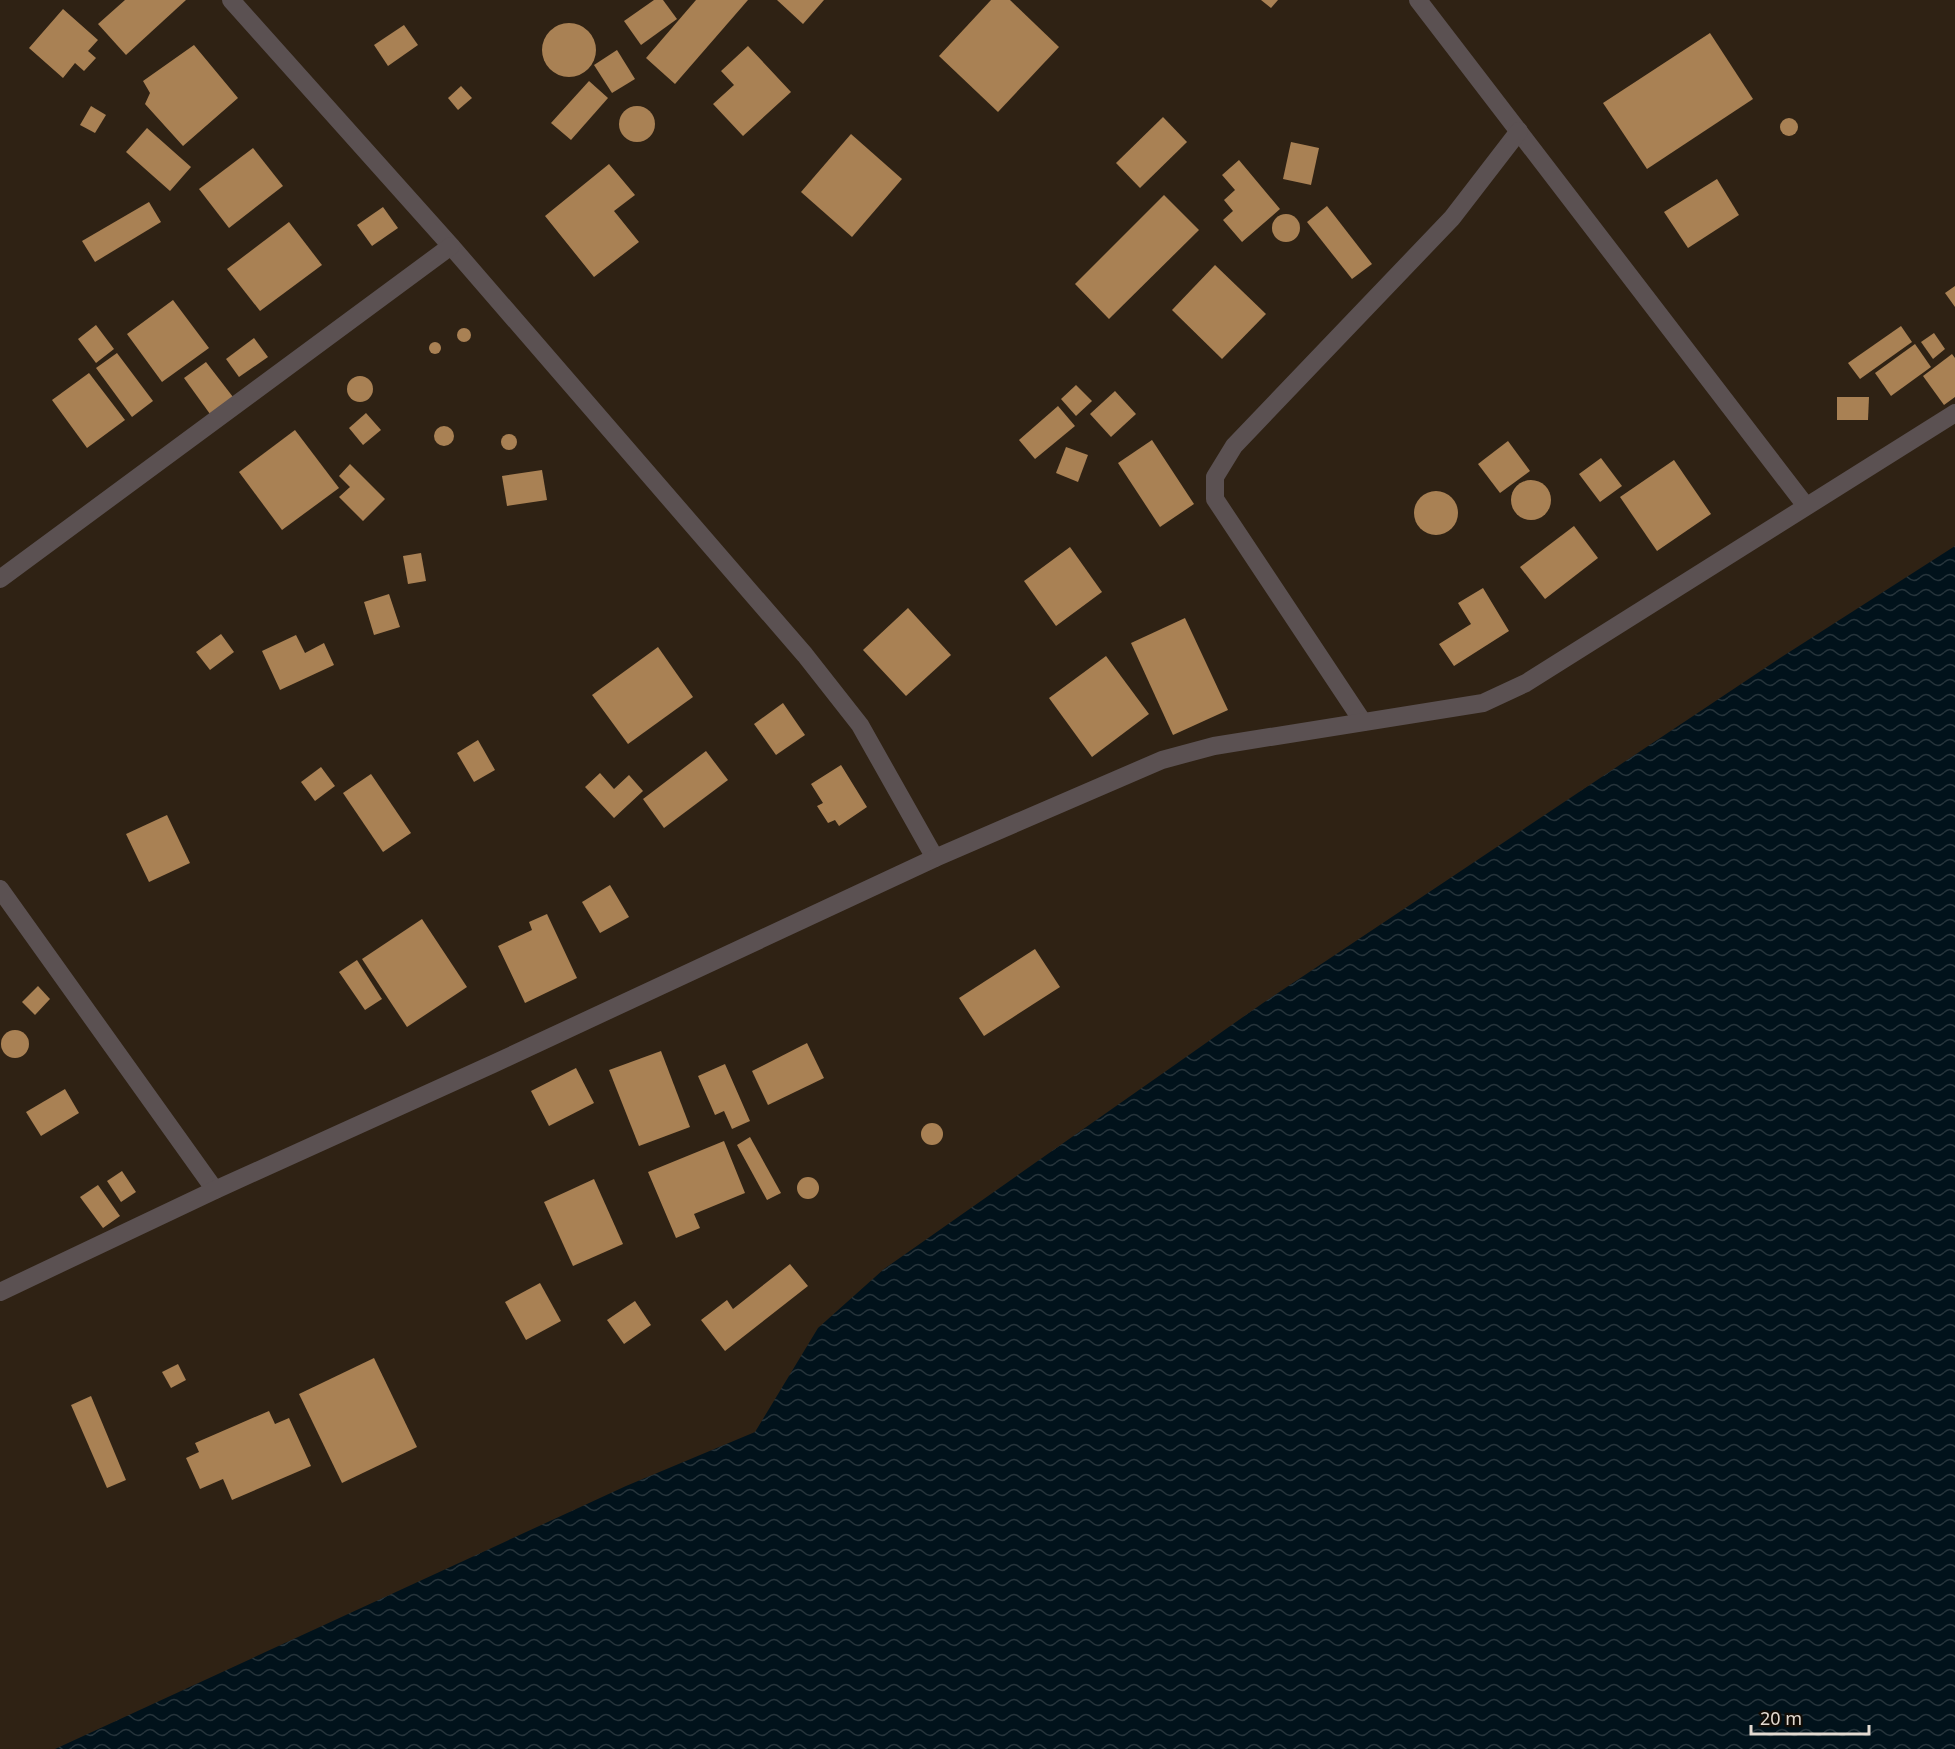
<svg xmlns="http://www.w3.org/2000/svg" width="1955" height="1749" font-family="'Noto Sans',sans-serif">
<style>
.water{fill:url(#water-waves)}
.building{fill:#a98154}
.lines{fill:none;stroke-linecap:round;stroke-linejoin:round}
.minor{stroke:#5b5152;stroke-width:18}
</style>
<defs>
<pattern id="water-waves" width="16" height="10" patternUnits="userSpaceOnUse" patternTransform="scale(1.5)"><rect width="16" height="10" fill="#01121b"/><path d="M0 5q4-4 8 0t8 0" fill="none" stroke="#26343b"/></pattern>
</defs>
<rect width="100%" height="100%" fill="#2f2214"/>
<path class="water" d="M 1955,546 L 1955,1749 L 55,1749 L 626,1486 L 755,1432 L 818,1328 L 884,1269 L 1263,1003 L 1780,658 Z"/>
<g class="building">
<path d="M 125,0 L 186,0 L 126,55 L 98,24 Z"/>
<path d="M 654,0 L 663,0 L 677,19 L 641,45 L 624,21 Z"/>
<path d="M 696,0 L 748,0 L 675,84 L 646,58 Z"/>
<path d="M 777,0 L 824,0 L 803,24 Z"/>
<path d="M 991,0 L 1010,0 L 1059,47 L 998,112 L 939,56 Z"/>
<path d="M 1261,0 L 1278,0 L 1271,8 Z"/>
<path d="M 63,9 L 98,40 L 88,51 L 96,58 L 84,71 L 75,63 L 63,78 L 29,48 Z"/>
<circle cx="569" cy="50" r="27"/>
<path d="M 404,25 L 418,45 L 388,66 L 374,45 Z"/>
<path d="M 1710,33 L 1753,99 L 1647,169 L 1603,103 Z"/>
<path d="M 194,45 L 238,98 L 183,146 L 145,104 L 150,93 L 143,81 Z"/>
<path d="M 748,46 L 791,92 L 743,136 L 713,104 L 734,85 L 721,71 Z"/>
<path d="M 617,50 L 635,79 L 612,93 L 594,65 Z"/>
<path d="M 589,81 L 608,98 L 571,140 L 551,123 Z"/>
<path d="M 461,86 L 472,98 L 458,110 L 448,98 Z"/>
<path d="M 91,106 L 106,115 L 95,133 L 80,125 Z"/>
<circle cx="637" cy="124" r="18"/>
<path d="M 1163,117 L 1187,142 L 1140,188 L 1116,163 Z"/>
<circle cx="1789" cy="127" r="9"/>
<path d="M 147,128 L 191,167 L 170,191 L 126,152 Z"/>
<path d="M 851,134 L 902,179 L 852,237 L 801,192 Z"/>
<path d="M 1291,142 L 1319,148 L 1311,185 L 1283,179 Z"/>
<path d="M 253,148 L 283,186 L 229,228 L 199,189 Z"/>
<path d="M 1239,160 L 1280,209 L 1242,242 L 1223,220 L 1233,211 L 1224,200 L 1235,190 L 1222,175 Z"/>
<path d="M 609,164 L 635,195 L 614,211 L 639,242 L 594,277 L 545,216 Z"/>
<path d="M 1717,179 L 1739,215 L 1688,248 L 1664,212 Z"/>
<path d="M 1164,195 L 1199,230 L 1109,319 L 1075,284 Z"/>
<path d="M 149,202 L 161,222 L 95,262 L 82,241 Z"/>
<path d="M 1327,206 L 1372,264 L 1352,279 L 1307,222 Z"/>
<path d="M 383,207 L 398,228 L 372,246 L 357,225 Z"/>
<circle cx="1286" cy="228" r="14"/>
<path d="M 289,222 L 322,265 L 260,311 L 227,269 Z"/>
<path d="M 1215,265 L 1266,314 L 1222,359 L 1172,310 Z"/>
<path d="M 1955,286 L 1955,307 L 1945,293 Z"/>
<path d="M 173,300 L 209,348 L 162,382 L 127,334 Z"/>
<path d="M 96,325 L 114,349 L 96,363 L 78,339 Z"/>
<path d="M 1901,326 L 1912,342 L 1860,379 L 1848,363 Z"/>
<circle cx="464" cy="335" r="7"/>
<path d="M 1934,333 L 1945,349 L 1933,359 L 1921,342 Z"/>
<path d="M 254,338 L 268,357 L 239,377 L 226,359 Z"/>
<circle cx="435" cy="348" r="6"/>
<path d="M 1915,344 L 1931,367 L 1891,396 L 1875,373 Z"/>
<path d="M 117,353 L 153,401 L 132,417 L 96,368 Z"/>
<path d="M 1952,354 L 1955,358 L 1955,397 L 1944,405 L 1923,376 Z"/>
<path d="M 206,362 L 233,397 L 210,414 L 184,378 Z"/>
<path d="M 89,373 L 125,420 L 87,448 L 52,400 Z"/>
<circle cx="360" cy="389" r="13"/>
<path d="M 1076,385 L 1092,401 L 1076,416 L 1061,399 Z"/>
<path d="M 1115,391 L 1136,414 L 1111,437 L 1090,414 Z"/>
<path d="M 1837,397 L 1869,397 L 1868,420 L 1837,420 Z"/>
<path d="M 1058,406 L 1075,426 L 1035,459 L 1019,440 Z"/>
<path d="M 366,413 L 381,430 L 363,445 L 349,428 Z"/>
<circle cx="444" cy="436" r="10"/>
<path d="M 295,430 L 339,488 L 282,530 L 239,472 Z"/>
<circle cx="509" cy="442" r="8"/>
<path d="M 1152,440 L 1194,504 L 1160,527 L 1118,463 Z"/>
<path d="M 1508,441 L 1530,471 L 1500,493 L 1478,464 Z"/>
<path d="M 1066,447 L 1088,455 L 1078,482 L 1056,473 Z"/>
<path d="M 1601,458 L 1622,486 L 1600,502 L 1579,474 Z"/>
<path d="M 1674,460 L 1711,514 L 1657,551 L 1620,497 Z"/>
<path d="M 350,464 L 385,499 L 363,521 L 339,497 L 350,487 L 339,476 Z"/>
<path d="M 542,470 L 547,500 L 507,506 L 502,476 Z"/>
<circle cx="1531" cy="500" r="20"/>
<circle cx="1436" cy="513" r="22"/>
<path d="M 1574,526 L 1598,558 L 1545,599 L 1520,567 Z"/>
<path d="M 1070,547 L 1102,592 L 1056,626 L 1024,581 Z"/>
<path d="M 421,553 L 426,581 L 408,584 L 403,556 Z"/>
<path d="M 1483,588 L 1509,631 L 1454,666 L 1439,644 L 1471,624 L 1458,603 Z"/>
<path d="M 389,594 L 400,627 L 374,635 L 364,602 Z"/>
<path d="M 908,608 L 951,655 L 906,696 L 863,650 Z"/>
<path d="M 1185,618 L 1228,710 L 1173,735 L 1131,643 Z"/>
<path d="M 221,634 L 234,652 L 210,670 L 196,652 Z"/>
<path d="M 296,635 L 305,653 L 324,643 L 334,665 L 280,690 L 262,651 Z"/>
<path d="M 658,647 L 693,697 L 628,744 L 592,695 Z"/>
<path d="M 1106,656 L 1149,714 L 1092,757 L 1049,698 Z"/>
<path d="M 783,703 L 805,735 L 776,755 L 754,724 Z"/>
<path d="M 478,740 L 495,770 L 474,782 L 457,753 Z"/>
<path d="M 706,751 L 728,780 L 664,828 L 643,799 Z"/>
<path d="M 841,765 L 867,807 L 839,826 L 835,820 L 828,823 L 817,806 L 823,803 L 811,784 Z"/>
<path d="M 321,767 L 335,786 L 315,801 L 301,782 Z"/>
<path d="M 600,773 L 614,789 L 629,775 L 643,791 L 614,818 L 585,787 Z"/>
<path d="M 371,774 L 411,833 L 383,852 L 343,793 Z"/>
<path d="M 167,815 L 190,863 L 149,882 L 126,834 Z"/>
<path d="M 610,885 L 629,917 L 600,933 L 582,902 Z"/>
<path d="M 547,914 L 577,978 L 525,1003 L 498,946 L 532,930 L 529,922 Z"/>
<path d="M 422,919 L 467,987 L 407,1027 L 362,959 Z"/>
<path d="M 1035,949 L 1060,987 L 984,1036 L 959,998 Z"/>
<path d="M 357,960 L 382,999 L 365,1010 L 339,972 Z"/>
<path d="M 38,986 L 50,999 L 35,1015 L 22,1002 Z"/>
<circle cx="15" cy="1044" r="14"/>
<path d="M 807,1043 L 824,1078 L 768,1105 L 752,1071 Z"/>
<path d="M 661,1051 L 690,1127 L 639,1146 L 609,1070 Z"/>
<path d="M 725,1064 L 750,1121 L 732,1129 L 724,1111 L 715,1115 L 698,1076 Z"/>
<path d="M 576,1068 L 594,1103 L 549,1126 L 531,1091 Z"/>
<path d="M 65,1089 L 79,1113 L 41,1136 L 26,1112 Z"/>
<circle cx="932" cy="1134" r="11"/>
<path d="M 750,1137 L 781,1193 L 767,1200 L 737,1145 Z"/>
<path d="M 724,1141 L 745,1193 L 694,1214 L 700,1228 L 676,1238 L 648,1172 Z"/>
<path d="M 122,1171 L 136,1192 L 121,1202 L 107,1181 Z"/>
<circle cx="808" cy="1188" r="11"/>
<path d="M 594,1179 L 623,1244 L 573,1266 L 544,1202 Z"/>
<path d="M 98,1185 L 120,1216 L 103,1228 L 80,1197 Z"/>
<path d="M 790,1264 L 808,1286 L 725,1351 L 701,1320 L 727,1300 L 733,1309 Z"/>
<path d="M 540,1283 L 561,1321 L 526,1340 L 505,1302 Z"/>
<path d="M 635,1301 L 651,1325 L 624,1344 L 607,1320 Z"/>
<path d="M 374,1358 L 417,1447 L 342,1483 L 299,1394 Z"/>
<path d="M 178,1364 L 186,1380 L 171,1388 L 162,1372 Z"/>
<path d="M 91,1396 L 126,1480 L 107,1488 L 71,1405 Z"/>
<path d="M 269,1411 L 275,1424 L 289,1418 L 311,1466 L 232,1500 L 223,1479 L 200,1489 L 186,1458 L 199,1452 L 195,1443 Z"/>
</g>
<g class="lines">
<g class="minor">
<path d="M 231,0 L 451,246 L 805,655 L 860,725 L 935,858"/>
<path d="M 1418,0 L 1806,506"/>
<path d="M 0,579 L 451,246"/>
<path d="M 1363,722 L 1215,499 L 1215,477 L 1234,446 L 1452,218 L 1519,131"/>
<path d="M 0,889 L 215,1190"/>
<path d="M 0,1292 L 215,1190 L 493,1064 L 935,858 L 1162,760 L 1214,746 L 1483,703 L 1526,683 L 1955,413"/>
</g>
</g>
<path d="M1751 1725v9h118v-9" fill="none" stroke="#e3dad1" stroke-width="3"/>
<text x="1760" y="1725" font-size="18" fill="#e3dad1" stroke="#120d07" stroke-width="4.5" paint-order="stroke">20 m</text>
</svg>
